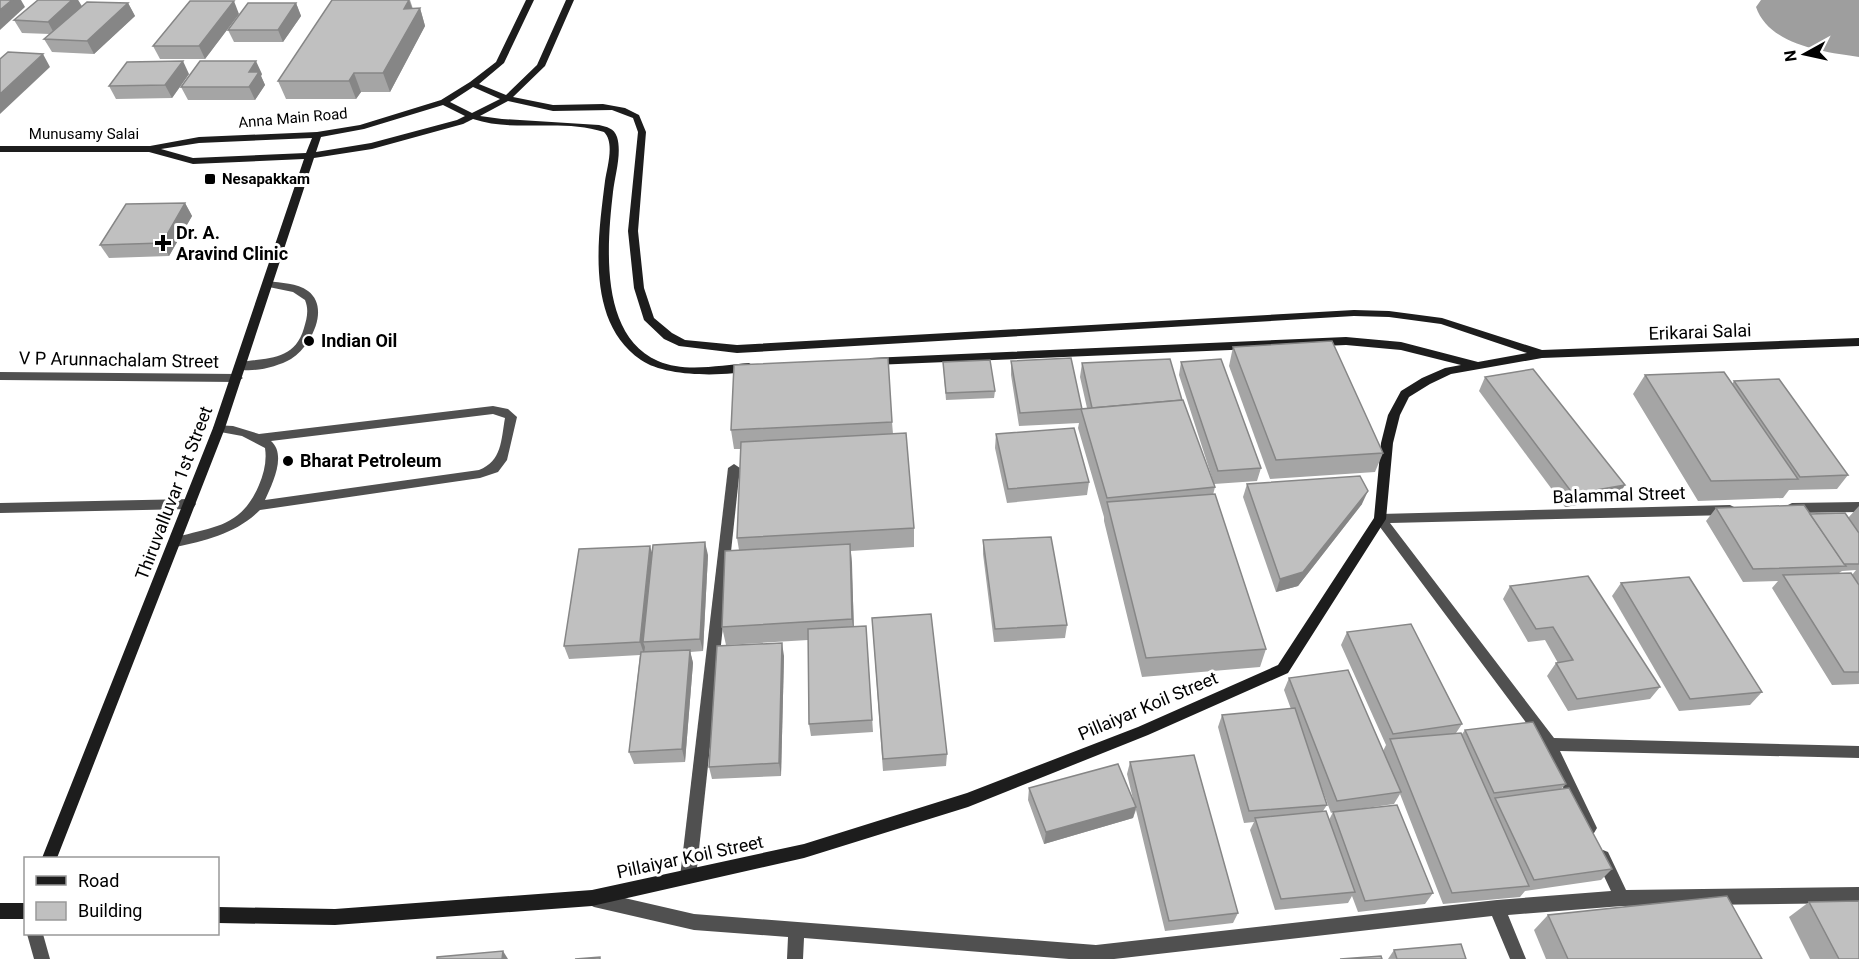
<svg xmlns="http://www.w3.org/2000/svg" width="1859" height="959" font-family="Roboto,sans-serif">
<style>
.water{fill:#9e9e9e}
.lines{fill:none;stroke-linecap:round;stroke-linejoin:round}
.lane{fill:#505050;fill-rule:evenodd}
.street{fill:#505050;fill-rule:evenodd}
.secondary{fill:#1d1d1d;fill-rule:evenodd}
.wall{fill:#a5a5a5;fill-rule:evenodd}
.shaded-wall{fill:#868686}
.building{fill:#c0c0c0;stroke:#868686;stroke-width:1.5}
.poi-dot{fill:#000;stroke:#fff;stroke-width:2}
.labels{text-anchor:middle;stroke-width:6;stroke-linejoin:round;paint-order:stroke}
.far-street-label{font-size:15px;fill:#000;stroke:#fff}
.far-poi-label{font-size:15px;font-weight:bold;fill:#000;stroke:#fff;text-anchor:start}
.poi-label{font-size:18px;font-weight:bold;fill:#000;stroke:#fff;text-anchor:start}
.street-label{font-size:18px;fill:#000;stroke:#fff}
</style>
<rect width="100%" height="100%" fill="#fff"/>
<path class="water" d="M 1761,0 L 1859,0 L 1859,57 C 1824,52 1769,45 1756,7 Z"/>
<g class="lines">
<g class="lane">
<path d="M 268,281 C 281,283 297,283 308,291 C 331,308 310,348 291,359 C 277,367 253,373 237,369 L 235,366 L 237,363 C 264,357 294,363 304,328 C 307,318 309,310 305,300 L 293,292 L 264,286 L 263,284 L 264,282 Z"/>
<path d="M 493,406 L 508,409 L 517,417 L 507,460 L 498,472 L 480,478 L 260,510 C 237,533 206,541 175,547 L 171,545 L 169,542 L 171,539 C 210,526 240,530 259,485 C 264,473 267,461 265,448 L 242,436 L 215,431 L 213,428 L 215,425 L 233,426 L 259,434 ZM 493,414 L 505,418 C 501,440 502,461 479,470 L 265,500 C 272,484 287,455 271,441 Z"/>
<path d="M 734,464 L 740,468 L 696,877 L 693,882 L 688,884 L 683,882 L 680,877 L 728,468 Z"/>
</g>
<g class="street">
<path d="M 0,372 L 237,374 L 243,378 L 237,382 L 0,380 Z"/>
<path d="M 190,499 L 194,501 L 196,504 L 194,507 L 190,509 L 0,513 L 0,503 Z"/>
<path d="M 1859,502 L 1859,512 L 1792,513 L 1788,511 L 1786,508 L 1788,505 L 1792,503 Z"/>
<path d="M 1730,505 L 1734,507 L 1736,510 L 1734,513 L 1730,515 L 1390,523 L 1554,738 L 1859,746 L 1859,758 L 1560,751 L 1597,828 L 1594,833 L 1589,835 L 1584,833 L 1545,748 L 1374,519 L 1376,516 L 1380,514 Z"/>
<path d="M 1603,850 L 1608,852 L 1626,890 L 1859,887 L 1859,903 L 1622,906 L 1508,915 L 1526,959 L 1510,959 L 1492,916 L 1114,959 L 1069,959 L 804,938 L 803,959 L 787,959 L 788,937 L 694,930 L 594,907 L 588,904 L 586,899 L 588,894 L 594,891 L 694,914 L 1096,945 L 1497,900 L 1611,891 L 1595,857 L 1598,852 Z"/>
<path d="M 27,934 L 43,934 L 50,959 L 34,959 Z"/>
</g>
<g class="secondary">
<path d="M 526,0 L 534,0 L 504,63 L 479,84 L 506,95 L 537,65 L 566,0 L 574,0 L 545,66 L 513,97 L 553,105 L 603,104 L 625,108 L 639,115 L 646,132 L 638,231 L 644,288 L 654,318 L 672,333 L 685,340 L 737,345 L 1354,310 L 1389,311 L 1442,318 L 1542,350 L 1859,338 L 1859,346 L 1542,358 L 1451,374 L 1430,384 L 1409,397 L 1400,415 L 1393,443 L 1386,519 L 1288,673 L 1148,735 L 968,807 L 804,858 L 592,906 L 335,925 L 218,923 L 218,907 L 335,909 L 592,890 L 804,844 L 967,793 L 1138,727 L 1278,665 L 1374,518 L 1381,443 L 1388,415 L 1401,391 L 1422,378 L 1445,368 L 1461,365 L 1401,350 L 1346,345 L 874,365 L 869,361 L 870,358 L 1346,337 L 1401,342 L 1478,362 L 1527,353 L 1441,324 L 1389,317 L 1354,316 L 737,353 L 679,346 L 664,339 L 644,320 L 634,288 L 628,231 L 638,132 L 633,118 L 612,110 L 553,111 L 508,101 L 480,116 L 502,119 L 599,125 C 607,127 614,128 617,137 C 622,153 615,175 613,192 C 607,245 599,335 658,361 C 685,373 721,365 749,363 L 755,367 L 753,370 C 724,377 665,377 641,360 C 585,322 598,238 605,181 C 607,167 615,143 604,132 C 562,118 515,133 473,119 L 463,124 L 372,149 L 314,158 L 225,428 L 57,858 L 42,858 L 213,428 L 304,159 L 193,164 L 149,152 L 0,152 L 0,146 L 150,146 L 199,137 L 317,132 L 360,125 L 441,100 L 470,82 L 496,62 ZM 473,87 L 500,99 L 472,113 L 450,102 ZM 443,105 L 465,116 L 457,120 L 371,143 L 316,152 L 321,137 L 364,129 ZM 312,138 L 306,153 L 193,158 L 161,149 L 199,143 Z"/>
<rect x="0" y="903" width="26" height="16"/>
</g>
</g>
<g class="wall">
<path d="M 38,0 L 78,0 L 82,6 L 128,3 L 135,16 L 94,54 L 52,52 L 44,39 L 50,34 L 22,33 L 14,20 Z"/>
<path d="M 410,0 L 413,9 L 420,8 L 425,26 L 390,92 L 361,92 L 356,99 L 286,99 L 278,81 Z"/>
<path d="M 296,3 L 301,16 L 283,42 L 234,42 L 228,30 Z"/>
<path d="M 239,14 L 205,59 L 160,59 L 153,46 Z"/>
<path d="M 189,74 L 172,98 L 116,99 L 109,86 Z"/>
<path d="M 262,74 L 261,76 L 265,85 L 255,100 L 188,100 L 181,87 Z"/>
<path d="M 185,203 L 192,216 L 169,256 L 109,258 L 100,245 Z"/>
<path d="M 1233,347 L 1383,453 L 1375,472 L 1270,479 L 1229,366 Z"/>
<path d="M 1011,361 L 1082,409 L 1087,408 L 1080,377 L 1082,363 L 1182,400 L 1214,484 L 1179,375 L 1181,362 L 1261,468 L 1257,481 L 1214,484 L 1215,487 L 1213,495 L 1266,649 L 1260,667 L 1142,677 L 1104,521 L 1104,517 L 1078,428 L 1079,423 L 1019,426 L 1011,375 Z"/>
<path d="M 943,362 L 995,391 L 994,398 L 946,400 Z"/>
<path d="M 1645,375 L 1732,384 L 1734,381 L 1848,475 L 1837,489 L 1789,490 L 1783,498 L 1698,501 L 1633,394 Z"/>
<path d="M 1485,377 L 1617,498 L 1565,507 L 1479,391 Z"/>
<path d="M 892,422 L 893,434 L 914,528 L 914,547 L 851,551 L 854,626 L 866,626 L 873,732 L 811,736 L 809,724 L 808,640 L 726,645 L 722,627 L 739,550 L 737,538 L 741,449 L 734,449 L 731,430 Z"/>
<path d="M 996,434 L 1089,482 L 1087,495 L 1007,503 L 995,448 Z"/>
<path d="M 1247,484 L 1362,504 L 1298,586 L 1276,592 L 1243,497 Z"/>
<path d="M 1859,506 L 1859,684 L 1832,685 L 1772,588 L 1778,581 L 1743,582 L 1706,521 L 1716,508 L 1810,514 L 1848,518 ZM 1856,570 L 1852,575 L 1839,573 L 1842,571 Z"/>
<path d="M 983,540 L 1067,625 L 1065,638 L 994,642 L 983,554 Z"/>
<path d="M 708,555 L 703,651 L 690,652 L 693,663 L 685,762 L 634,764 L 629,752 L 640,655 L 569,659 L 564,646 Z"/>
<path d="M 1621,583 L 1762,692 L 1750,705 L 1679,711 L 1612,596 Z"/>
<path d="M 1510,586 L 1660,687 L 1650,699 L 1568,711 L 1547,676 L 1556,663 L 1558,663 L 1545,640 L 1528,642 L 1503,599 Z"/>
<path d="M 872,618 L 947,754 L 946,766 L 883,771 Z"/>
<path d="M 1347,632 L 1462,724 L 1456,733 L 1462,734 L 1465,730 L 1566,784 L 1561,789 L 1612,869 L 1601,880 L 1525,891 L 1520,897 L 1443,904 L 1400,794 L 1394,804 L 1352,810 L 1433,893 L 1425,904 L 1358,912 L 1352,896 L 1348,903 L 1275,910 L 1250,830 L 1254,822 L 1244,823 L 1218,727 L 1222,715 L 1291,709 L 1284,690 L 1289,678 L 1383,751 L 1386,745 L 1341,645 ZM 1319,781 L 1331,813 L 1333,812 L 1329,820 L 1323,811 L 1327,805 Z"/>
<path d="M 784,656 L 781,776 L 712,779 L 709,767 Z"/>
<path d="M 1130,762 L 1238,913 L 1233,923 L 1165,931 L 1136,810 L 1133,818 L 1044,844 L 1028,800 L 1029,788 L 1133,799 L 1127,774 Z"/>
<path d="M 1809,902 L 1859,959 L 1810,959 L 1789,917 Z"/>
<path d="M 1548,915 L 1762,959 L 1546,959 L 1534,930 Z"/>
<path d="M 1394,950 L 1466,959 L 1388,959 Z"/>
</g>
<g class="shaded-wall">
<path d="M 12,0 L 21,0 L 25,7 L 0,30 L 0,10 Z"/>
<path d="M 72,0 L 78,0 L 83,9 L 55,35 L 48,22 Z"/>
<path d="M 409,0 L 415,16 L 420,8 L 425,26 L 390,92 L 383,73 L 404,9 Z"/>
<path d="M 234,1 L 239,14 L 205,59 L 199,46 Z"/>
<path d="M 128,3 L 135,16 L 94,54 L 87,41 Z"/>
<path d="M 296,3 L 301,16 L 283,42 L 278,30 Z"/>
<path d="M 43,54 L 50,67 L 0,114 L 0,94 Z"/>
<path d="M 183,61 L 189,74 L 172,98 L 165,85 Z"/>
<path d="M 256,61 L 262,74 L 261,76 L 265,85 L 255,100 L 249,87 L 249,72 Z"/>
<path d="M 354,73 L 361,92 L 356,99 L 349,81 Z"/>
<path d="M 185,203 L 192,216 L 169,256 L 162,243 Z"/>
<path d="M 1625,485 L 1617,498 L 1565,507 L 1573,494 Z"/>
<path d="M 1368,491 L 1362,504 L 1298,586 L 1276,592 L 1280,579 Z"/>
<path d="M 705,542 L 708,555 L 703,651 L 700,639 Z"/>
<path d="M 850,544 L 852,563 L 854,637 L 852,619 Z"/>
<path d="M 650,546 L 654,559 L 643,642 L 645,647 L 644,654 L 640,642 Z"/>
<path d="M 782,643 L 784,656 L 781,776 L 779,763 Z"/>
<path d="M 690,650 L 693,663 L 685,762 L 682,749 Z"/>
<path d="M 1136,807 L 1133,818 L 1044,844 L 1046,832 Z"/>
<path d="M 503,951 L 508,959 L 502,959 Z"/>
</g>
<g class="building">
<path d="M 0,0 L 12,0 L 0,10 Z"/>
<path d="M 38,0 L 72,0 L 48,22 L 14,20 Z"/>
<path d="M 332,0 L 409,0 L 404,9 L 420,8 L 383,73 L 354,73 L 349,81 L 278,81 Z"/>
<path d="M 190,1 L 234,1 L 199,46 L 153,46 Z"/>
<path d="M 87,2 L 128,3 L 87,41 L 44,39 Z"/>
<path d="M 248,3 L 296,3 L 278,30 L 228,30 Z"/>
<path d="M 8,52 L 43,54 L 0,94 L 0,59 Z"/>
<path d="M 183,61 L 165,85 L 109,86 L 127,62 Z"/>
<path d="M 200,61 L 256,61 L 249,72 L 259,72 L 249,87 L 181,87 Z"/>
<path d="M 185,203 L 162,243 L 100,245 L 126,204 Z"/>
<path d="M 1332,341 L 1383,453 L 1276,460 L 1233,347 Z"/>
<path d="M 888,358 L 892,422 L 731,430 L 734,365 Z"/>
<path d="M 1071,358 L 1082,409 L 1020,413 L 1011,361 Z"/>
<path d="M 1170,359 L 1182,400 L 1092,408 L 1082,363 Z"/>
<path d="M 1221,359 L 1261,468 L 1218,471 L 1181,362 Z"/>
<path d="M 990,360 L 995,391 L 946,393 L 943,362 Z"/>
<path d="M 1533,369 L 1625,485 L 1573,494 L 1485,377 Z"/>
<path d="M 1724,372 L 1798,479 L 1711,481 L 1645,375 Z"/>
<path d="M 1779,379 L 1848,475 L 1800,477 L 1734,381 Z"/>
<path d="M 1183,400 L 1215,487 L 1107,498 L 1081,409 Z"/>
<path d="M 1074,428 L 1089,482 L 1008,489 L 996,434 Z"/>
<path d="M 906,433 L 914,528 L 737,538 L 741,442 Z"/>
<path d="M 1360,476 L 1368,491 L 1303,572 L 1280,579 L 1247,484 Z"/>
<path d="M 1215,494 L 1266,649 L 1146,658 L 1107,502 Z"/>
<path d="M 1804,505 L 1846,566 L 1753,569 L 1716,508 Z"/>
<path d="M 1845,513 L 1859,533 L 1859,564 L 1844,564 L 1810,514 Z"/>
<path d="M 1051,537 L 1067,625 L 995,629 L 983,540 Z"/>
<path d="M 705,542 L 700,639 L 643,642 L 653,545 Z"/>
<path d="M 850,544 L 852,619 L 722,627 L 725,551 Z"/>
<path d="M 650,546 L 640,642 L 564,646 L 579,549 Z"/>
<path d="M 1851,573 L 1859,585 L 1859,672 L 1844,672 L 1783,575 Z"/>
<path d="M 1588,576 L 1660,687 L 1577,699 L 1556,663 L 1573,660 L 1553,627 L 1536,629 L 1510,586 Z"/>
<path d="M 1689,577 L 1762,692 L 1690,699 L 1621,583 Z"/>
<path d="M 931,614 L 947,754 L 883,759 L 872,618 Z"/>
<path d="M 1411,624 L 1462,724 L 1393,734 L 1347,632 Z"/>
<path d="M 866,626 L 872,720 L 809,724 L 808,629 Z"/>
<path d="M 782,643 L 779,763 L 709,767 L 717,646 Z"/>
<path d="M 690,650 L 682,749 L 629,752 L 641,652 Z"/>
<path d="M 1348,670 L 1401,792 L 1337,801 L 1289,678 Z"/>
<path d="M 1295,708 L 1327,805 L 1249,811 L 1222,715 Z"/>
<path d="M 1533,722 L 1566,784 L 1494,793 L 1465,730 Z"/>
<path d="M 1461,733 L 1529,886 L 1452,893 L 1390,739 Z"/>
<path d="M 1194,755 L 1238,913 L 1169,921 L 1130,762 Z"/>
<path d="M 1118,764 L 1136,807 L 1046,832 L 1029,788 Z"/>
<path d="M 1569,788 L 1612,869 L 1534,880 L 1495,798 Z"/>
<path d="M 1397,805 L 1433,893 L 1365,901 L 1333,812 Z"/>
<path d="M 1326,811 L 1355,892 L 1281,899 L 1255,818 Z"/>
<path d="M 1727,896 L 1762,959 L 1568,959 L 1548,915 Z"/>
<path d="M 1859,901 L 1859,959 L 1839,959 L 1809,902 Z"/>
<path d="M 1461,944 L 1466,959 L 1397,959 L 1394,950 Z"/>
<path d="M 503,951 L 502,959 L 437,959 L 437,957 Z"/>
<path d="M 1381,956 L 1382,959 L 1340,959 Z"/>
<path d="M 600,957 L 600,959 L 575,959 Z"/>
</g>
<g class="poi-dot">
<rect x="204" y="173" width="12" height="12" rx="3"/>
<path d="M160 234h6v6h6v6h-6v6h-6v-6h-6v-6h6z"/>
<circle cx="309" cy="341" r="6"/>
<circle cx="288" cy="461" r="6"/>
</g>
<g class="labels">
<g class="far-street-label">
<text transform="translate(293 118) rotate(-5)" y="5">Anna Main Road</text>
<text x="84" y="139">Munusamy Salai</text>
</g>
<g class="far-poi-label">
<text x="222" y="184">Nesapakkam</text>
</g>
<g class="poi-label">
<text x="176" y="239">Dr. A.<tspan x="176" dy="21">Aravind Clinic</tspan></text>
<text x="321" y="347">Indian Oil</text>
<text x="300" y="467">Bharat Petroleum</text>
</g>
<g class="street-label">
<text transform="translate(1700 332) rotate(-2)" y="6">Erikarai Salai</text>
<text transform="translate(119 360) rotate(1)" y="6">V P Arunnachalam Street</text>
<text transform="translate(174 493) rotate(-69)" y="6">Thiruvalluvar 1st Street</text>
<text transform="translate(1619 495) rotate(-2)" y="6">Balammal Street</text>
<text transform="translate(1148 706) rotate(-23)" y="6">Pillaiyar Koil Street</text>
<text transform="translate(690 857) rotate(-12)" y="6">Pillaiyar Koil Street</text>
</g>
</g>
<rect x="24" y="857" width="195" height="78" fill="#ffffff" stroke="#999999" stroke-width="1.5"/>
<rect x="36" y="876" width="30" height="9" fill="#1d1d1d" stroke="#999999" stroke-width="1.5"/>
<text x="78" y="887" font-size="18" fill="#000000">Road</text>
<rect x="36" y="902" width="30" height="18" fill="#c0c0c0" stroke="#999999" stroke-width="1.5"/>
<text x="78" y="917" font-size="18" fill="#000000">Building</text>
<g transform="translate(1805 54) rotate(262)" stroke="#ffffff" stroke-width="4.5" paint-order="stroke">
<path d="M0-4.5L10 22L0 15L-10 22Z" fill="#000000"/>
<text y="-9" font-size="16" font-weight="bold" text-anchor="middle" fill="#000000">N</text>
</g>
</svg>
